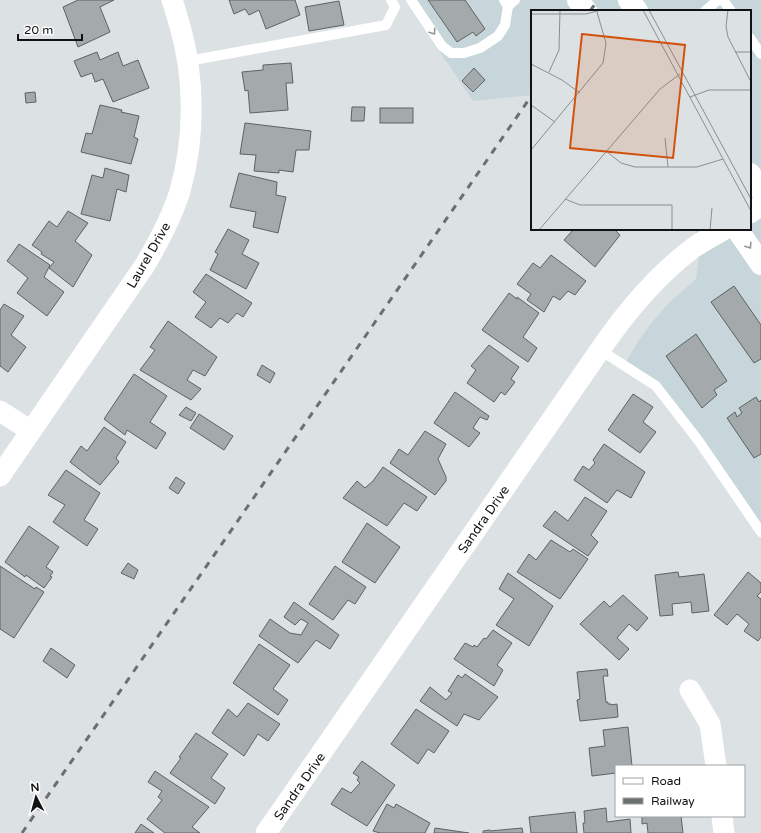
<svg xmlns="http://www.w3.org/2000/svg" width="761" height="833" font-family="'Varela Round',sans-serif">
<style>
.built{fill:#c7d6da}
.building{fill:#a4a9ab;stroke:#5d6263}
.lines{fill:none;stroke-linecap:round;stroke-linejoin:round}
.service{stroke:#fff;stroke-width:10}
.minor{stroke:#fff;stroke-width:21}
.secondary{stroke:#fff;stroke-width:22}
.rail{stroke:#6b6f70;stroke-width:3;stroke-dasharray:7 7;stroke-linecap:butt}
.oneway{stroke:#949595}
.labels{text-anchor:middle;stroke-width:4;stroke-linejoin:round;paint-order:stroke}
.street-label{font-size:13px;fill:#111313;stroke:#fff}
.inset-road{fill:none;stroke:#8b8f90;stroke-width:1}
.view{fill:#d2520d;fill-opacity:0.15;stroke:#d2520d;stroke-width:2}
.inset-edge{fill:none;stroke:#111313;stroke-width:2}
</style>
<rect width="100%" height="100%" fill="#dce1e3"/>
<path class="built" d="M 405,0 L 761,0 L 761,537 L 664,394 L 624,365 L 639,340 L 653,321 L 669,303 L 696,279 L 701,240 L 694,229 L 750,229 L 750,11 L 532,11 L 532,95 L 473,101 Z"/>
<g class="building">
<path d="M 78,0 L 114,0 L 100,7 L 110,32 L 78,47 L 63,7 Z"/>
<path d="M 229,0 L 295,0 L 300,15 L 266,29 L 259,10 L 249,15 L 245,9 L 234,14 Z"/>
<path d="M 428,0 L 465,0 L 485,29 L 476,36 L 473,32 L 457,42 Z"/>
<path d="M 339,1 L 344,25 L 309,31 L 305,7 Z"/>
<path d="M 97,52 L 100,60 L 118,52 L 123,66 L 138,60 L 149,88 L 113,102 L 103,79 L 95,82 L 92,73 L 81,77 L 74,61 Z"/>
<path d="M 291,63 L 293,83 L 286,83 L 288,110 L 250,113 L 248,90 L 245,91 L 242,72 L 263,70 L 263,65 Z"/>
<path d="M 474,68 L 485,80 L 473,92 L 462,81 Z"/>
<path d="M 35,92 L 36,102 L 26,103 L 25,93 Z"/>
<path d="M 100,105 L 122,110 L 121,112 L 139,116 L 134,137 L 138,139 L 131,164 L 81,152 L 86,133 L 92,134 Z"/>
<path d="M 352,107 L 365,107 L 364,121 L 351,121 Z"/>
<rect x="380" y="108" width="33" height="15"/>
<path d="M 245,123 L 311,131 L 309,150 L 296,150 L 293,172 L 279,170 L 279,173 L 254,171 L 256,155 L 240,154 Z"/>
<path d="M 105,168 L 129,175 L 126,192 L 117,189 L 110,221 L 81,214 L 92,175 L 103,178 Z"/>
<path d="M 239,173 L 277,182 L 276,195 L 286,197 L 278,233 L 253,227 L 256,212 L 230,207 Z"/>
<path d="M 68,211 L 88,223 L 75,241 L 92,255 L 73,287 L 49,268 L 54,262 L 41,254 L 42,252 L 32,245 L 49,221 L 57,227 Z"/>
<path d="M 228,229 L 249,240 L 242,254 L 259,263 L 246,289 L 210,270 L 218,254 L 215,252 Z"/>
<path d="M 574,229 L 614,229 L 620,235 L 595,267 L 564,240 Z"/>
<path d="M 19,244 L 50,265 L 44,277 L 64,292 L 47,316 L 17,293 L 28,278 L 7,261 Z"/>
<path d="M 551,255 L 586,281 L 575,295 L 568,291 L 560,300 L 553,296 L 544,312 L 527,300 L 531,294 L 517,284 L 533,263 L 540,268 Z"/>
<path d="M 206,274 L 252,303 L 243,317 L 237,313 L 228,323 L 220,318 L 211,328 L 195,317 L 206,302 L 193,292 Z"/>
<path d="M 734,286 L 761,325 L 761,359 L 754,363 L 711,302 Z"/>
<path d="M 509,293 L 517,299 L 517,297 L 539,313 L 523,337 L 537,348 L 528,362 L 482,330 Z"/>
<path d="M 4,304 L 24,316 L 11,335 L 26,347 L 8,372 L 0,366 L 0,310 Z"/>
<path d="M 168,321 L 217,357 L 205,376 L 193,370 L 187,380 L 201,389 L 191,400 L 140,370 L 155,350 L 150,347 Z"/>
<path d="M 696,334 L 727,381 L 714,390 L 717,395 L 702,408 L 666,356 Z"/>
<path d="M 489,345 L 519,367 L 511,379 L 515,382 L 505,395 L 501,392 L 494,402 L 467,383 L 476,370 L 471,366 Z"/>
<path d="M 262,365 L 275,373 L 270,383 L 257,375 Z"/>
<path d="M 134,374 L 167,396 L 150,422 L 166,433 L 156,449 L 127,430 L 125,435 L 104,419 Z"/>
<path d="M 455,392 L 489,416 L 487,420 L 480,417 L 473,428 L 480,433 L 469,447 L 434,423 Z"/>
<path d="M 633,394 L 653,407 L 643,422 L 656,432 L 640,453 L 608,430 Z"/>
<path d="M 756,397 L 759,402 L 761,400 L 761,454 L 754,458 L 727,418 L 735,412 L 737,417 L 742,413 L 739,408 Z"/>
<path d="M 186,407 L 196,413 L 191,421 L 179,415 Z"/>
<path d="M 199,414 L 233,436 L 224,450 L 190,428 Z"/>
<path d="M 104,427 L 126,442 L 116,458 L 119,462 L 100,485 L 70,462 L 81,446 L 87,451 Z"/>
<path d="M 425,431 L 446,444 L 438,459 L 446,477 L 446,481 L 435,495 L 390,463 L 399,449 L 408,455 Z"/>
<path d="M 604,444 L 645,472 L 631,498 L 617,490 L 607,503 L 574,480 L 583,466 L 589,470 L 595,463 L 593,460 Z"/>
<path d="M 383,467 L 427,497 L 417,511 L 404,503 L 387,526 L 343,498 L 357,481 L 365,488 L 373,481 Z"/>
<path d="M 66,470 L 100,493 L 84,520 L 98,529 L 87,546 L 53,522 L 65,505 L 48,495 Z"/>
<path d="M 176,477 L 185,483 L 178,494 L 169,488 Z"/>
<path d="M 585,497 L 607,511 L 591,535 L 598,542 L 588,556 L 543,526 L 555,511 L 568,521 Z"/>
<path d="M 367,523 L 400,547 L 375,583 L 342,562 Z"/>
<path d="M 29,526 L 59,547 L 46,567 L 53,572 L 50,576 L 52,577 L 44,588 L 26,575 L 25,577 L 5,562 Z"/>
<path d="M 551,540 L 570,552 L 573,549 L 588,559 L 560,599 L 517,572 L 529,554 L 536,560 Z"/>
<path d="M 128,563 L 138,570 L 134,579 L 121,573 Z"/>
<path d="M 0,566 L 35,589 L 36,587 L 44,592 L 14,638 L 0,629 Z"/>
<path d="M 335,566 L 366,587 L 355,604 L 348,600 L 333,620 L 309,604 Z"/>
<path d="M 678,572 L 679,577 L 704,574 L 709,611 L 692,613 L 691,602 L 672,604 L 673,615 L 660,616 L 655,575 Z"/>
<path d="M 748,572 L 761,583 L 761,592 L 757,596 L 761,599 L 761,637 L 758,641 L 744,631 L 749,624 L 737,614 L 727,625 L 714,615 Z"/>
<path d="M 508,573 L 553,606 L 529,646 L 496,625 L 514,599 L 499,589 Z"/>
<path d="M 623,595 L 648,618 L 637,631 L 629,624 L 617,638 L 629,649 L 619,660 L 580,624 L 604,601 L 610,607 Z"/>
<path d="M 294,602 L 339,635 L 330,649 L 316,640 L 298,663 L 259,636 L 270,619 L 290,633 L 301,635 L 308,623 L 301,619 L 295,625 L 284,617 Z"/>
<path d="M 493,630 L 512,643 L 497,665 L 503,670 L 494,686 L 454,659 L 465,643 L 473,647 L 474,645 L 477,647 L 484,638 L 486,639 Z"/>
<path d="M 259,644 L 290,665 L 273,689 L 288,700 L 278,715 L 233,683 Z"/>
<path d="M 51,648 L 75,665 L 67,678 L 43,661 Z"/>
<path d="M 607,669 L 608,676 L 603,676 L 606,702 L 608,702 L 608,704 L 611,704 L 611,705 L 617,704 L 618,717 L 580,721 L 577,700 L 580,699 L 577,672 Z"/>
<path d="M 465,674 L 498,697 L 479,720 L 464,714 L 457,726 L 420,701 L 430,687 L 446,700 L 452,693 L 448,691 L 458,675 L 462,678 Z"/>
<path d="M 248,703 L 280,724 L 268,741 L 258,734 L 244,756 L 212,733 L 228,709 L 237,717 Z"/>
<path d="M 416,709 L 449,731 L 434,753 L 428,749 L 418,764 L 391,744 Z"/>
<path d="M 628,727 L 632,766 L 616,766 L 616,773 L 592,776 L 589,748 L 605,746 L 603,730 Z"/>
<path d="M 196,733 L 228,754 L 211,778 L 225,788 L 215,804 L 170,773 L 181,758 L 179,757 Z"/>
<path d="M 362,761 L 395,785 L 367,826 L 331,804 L 342,788 L 351,793 L 360,783 L 357,780 L 359,777 L 353,773 Z"/>
<path d="M 155,771 L 209,807 L 192,827 L 200,833 L 165,833 L 147,819 L 162,800 L 158,797 L 162,791 L 148,782 Z"/>
<path d="M 387,804 L 394,808 L 396,804 L 430,823 L 425,833 L 380,833 L 373,831 Z"/>
<path d="M 606,808 L 607,822 L 630,819 L 631,833 L 584,833 L 583,823 L 585,823 L 584,811 Z"/>
<path d="M 575,812 L 577,833 L 531,833 L 529,817 Z"/>
<path d="M 642,816 L 681,816 L 683,833 L 648,833 L 647,823 L 642,824 Z"/>
<path d="M 141,824 L 154,833 L 135,833 Z"/>
<path d="M 435,828 L 469,833 L 434,833 Z"/>
<path d="M 522,828 L 523,833 L 483,833 L 483,831 L 490,830 L 490,831 Z"/>
</g>
<g class="lines">
<g class="service">
<path d="M 411,0 L 442,46 L 451,53 L 464,53 L 480,48 L 498,36 L 505,25 L 508,6"/>
<path d="M 504,0 L 508,6 L 515,0"/>
<path d="M 723,0 L 731,11"/>
<path d="M 705,11 L 718,0"/>
<path d="M 750,38 L 761,54"/>
<path d="M 188,61 L 386,25 L 395,7 L 391,0"/>
<path d="M 600,350 L 656,386 L 698,440 L 761,532"/>
</g>
<g class="minor">
<path d="M 750,213 L 761,205"/>
<path d="M 0,411 L 31,431"/>
<path d="M 0,476 L 145,265 C 159,241 172,217 180,191 C 195,138 195,79 180,26 C 177,17 175,8 172,0"/>
<path d="M 690,690 L 710,724 L 716,766"/>
<path d="M 722,816 L 724,833"/>
<path d="M 266,833 L 600,350 C 626,312 656,276 693,248 C 703,241 715,235 725,229"/>
</g>
<g class="secondary">
<path d="M 578,0 L 586,11"/>
<path d="M 629,0 L 637,11"/>
<path d="M 750,174 L 761,190"/>
<path d="M 737,229 L 761,264"/>
</g>
<g class="rail">
<path d="M 590,11 L 598,0"/>
<path d="M 22,833 L 532,95"/>
</g>
</g>
<defs><path id="oneway-chevron" d="M-2-3.5L2.5 0L-2 3.5" fill="none" stroke-width="1.6" stroke-linecap="round" stroke-linejoin="round"/></defs>
<g class="oneway">
<use href="#oneway-chevron" transform="translate(433 32) rotate(56)"/>
<use href="#oneway-chevron" transform="translate(749 246) rotate(56)"/>
</g>
<g class="labels">
<g class="street-label">
<text transform="translate(148 255) rotate(-60)" y="5">Laurel Drive</text>
<text transform="translate(483 519) rotate(-55)" y="5">Sandra Drive</text>
<text transform="translate(299 786) rotate(-55)" y="5">Sandra Drive</text>
</g>
</g>
<g transform="translate(531 10)">
<rect width="220" height="220" fill="#dce1e3"/>
<path class="inset-road" d="M 112,0 L 220,201M 118,0 L 220,189M 197,0 L 195,16 L 197,27 L 220,72M 0,4 L 55,4 L 70,0M 204,42 L 220,42M 0,54 L 31,70 L 49,83M 18,62 L 28,40 L 29,0M 159,87 L 178,80 L 220,80M 0,95 L 24,112M 134,128 L 137,157M 0,140 L 72,53 L 75,33 L 66,2M 75,141 L 90,153 L 104,157 L 166,157 L 192,149M 34,189 L 49,195 L 141,195 L 141,220M 8,220 L 129,79 L 149,64M 179,220 L 181,198"/>
<path class="view" d="M 51,24 L 154,35 L 142,148 L 39,138 Z"/>
<rect width="220" height="220" class="inset-edge"/>
</g>
<rect x="615" y="765" width="130" height="52" fill="#ffffff" stroke="#a0a1a1"/>
<rect x="623" y="778" width="20" height="6" fill="#ffffff" stroke="#a0a1a1"/>
<text x="651" y="785" font-size="12" fill="#111313">Road</text>
<rect x="623" y="798" width="20" height="6" fill="#6b6f70" stroke="#a0a1a1"/>
<text x="651" y="805" font-size="12" fill="#111313">Railway</text>
<g transform="translate(36 797) rotate(354)" stroke="#ffffff" stroke-width="3" paint-order="stroke">
<path d="M0-3L7 15L0 10L-7 15Z" fill="#111313"/>
<text y="-6" font-size="11" font-weight="bold" text-anchor="middle" fill="#111313">N</text>
</g>
<path d="M18 34v6h64v-6" fill="none" stroke="#111313" stroke-width="2"/>
<text x="24" y="34" font-size="12" fill="#111313" stroke="#ffffff" stroke-width="3" paint-order="stroke">20 m</text>
</svg>
